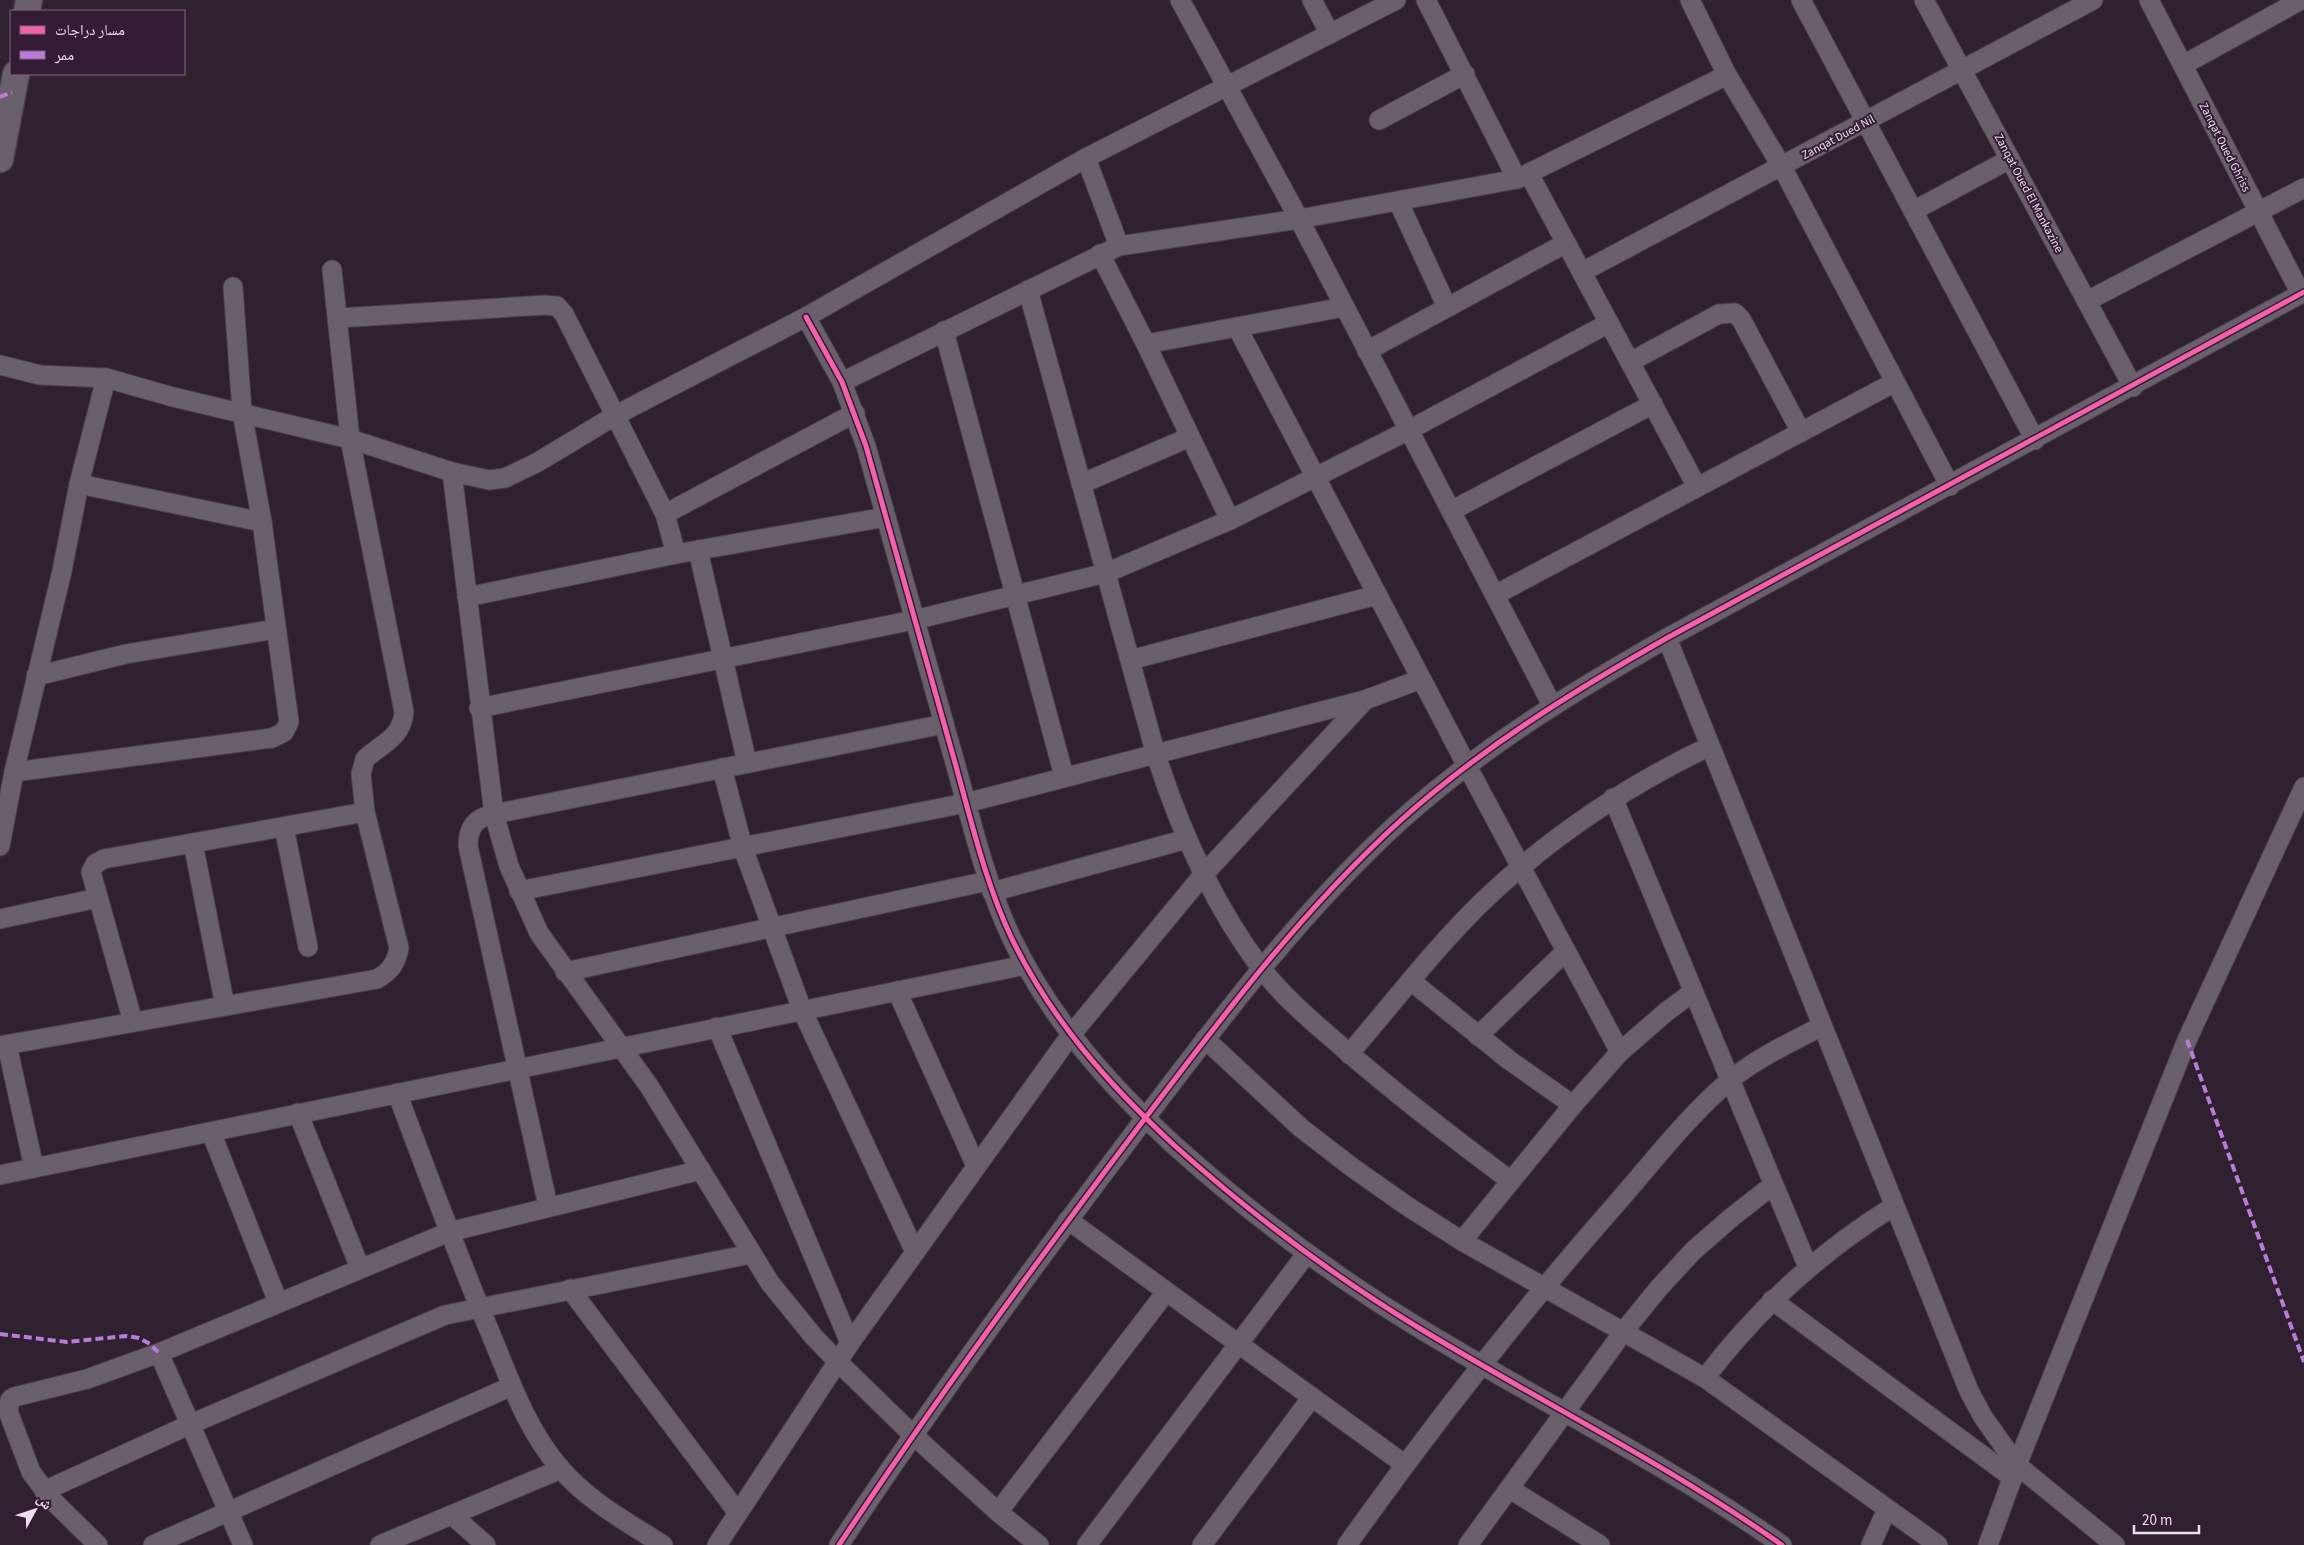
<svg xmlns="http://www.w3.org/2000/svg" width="2304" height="1545" font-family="'Source Sans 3','Noto Naskh Arabic',sans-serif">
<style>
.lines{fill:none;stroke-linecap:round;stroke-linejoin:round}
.street-casing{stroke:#4a3e4a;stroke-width:21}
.secondary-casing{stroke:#4a3e4a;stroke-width:29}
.street{stroke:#6a606b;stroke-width:19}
.secondary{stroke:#6a606b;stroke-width:26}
.quiet{stroke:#bd7bd9;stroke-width:4;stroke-dasharray:8 4;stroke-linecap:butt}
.cycleway-casing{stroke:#341b36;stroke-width:8}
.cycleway{stroke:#f560ab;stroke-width:5}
.labels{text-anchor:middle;stroke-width:4;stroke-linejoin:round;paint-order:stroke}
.street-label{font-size:12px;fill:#efdeef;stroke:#341b36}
</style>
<rect width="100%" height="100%" fill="#2f2130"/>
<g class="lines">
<g class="street-casing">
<g id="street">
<path d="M 1180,0 L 1299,219 L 1552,705"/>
<path d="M 1312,0 L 1330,34"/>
<path d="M 1426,0 L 1517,179"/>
<path d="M 1690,0 L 1727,75 L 1782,167 L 1950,486"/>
<path d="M 1801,0 L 2035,440"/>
<path d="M 1924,0 L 2133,387"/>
<path d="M 2149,0 L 2301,294"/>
<path d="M 2183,65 L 2301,0"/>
<path d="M 1379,120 L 1465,74"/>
<path d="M 1086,158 L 1119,246"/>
<path d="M 1529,174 L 1697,487"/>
<path d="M 1398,201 L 1447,307"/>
<path d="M 1913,211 L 2010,159"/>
<path d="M 1100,254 L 1146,344 L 1230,520"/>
<path d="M 1582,272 L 2093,0"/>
<path d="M 1028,290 L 1156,755 C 1180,830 1213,904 1261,968 C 1284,998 1313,1022 1342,1047 C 1396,1094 1453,1138 1511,1181"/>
<path d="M 2087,301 L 2304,188"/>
<path d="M 806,317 L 842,382 L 866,446 C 895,548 923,650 952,752 C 970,815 984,880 1012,939 C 1052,1021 1109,1085 1175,1146 C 1252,1215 1336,1278 1424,1331 C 1543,1403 1668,1465 1782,1545"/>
<path d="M 339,318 L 545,305 L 557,306 L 564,314 L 665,514 L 676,554"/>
<path d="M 1237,327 L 1467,766 L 1620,1052"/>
<path d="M 944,331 L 1064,776"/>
<path d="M 1146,344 L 1344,307"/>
<path d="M 1367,351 L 1566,243"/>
<path d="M 1630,362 L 1719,314 L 1735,313 L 1741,319 L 1801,432"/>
<path d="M 0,365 L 40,375 L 106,378 L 173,397 L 350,439 L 452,472 L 489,480 L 505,478 L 538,462 L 616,415 L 806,317 L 1086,158 L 1396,0"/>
<path d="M 842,382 L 1119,246 L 1299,219 L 1517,179 L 1727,75"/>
<path d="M 452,472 L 494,814 L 509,866 L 539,933 L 649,1086 L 770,1283 L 814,1337 L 838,1362 L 912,1434 L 998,1512 L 1039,1545"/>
<path d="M 79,484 L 262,522"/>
<path d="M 1081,484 L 1190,437"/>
<path d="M 1451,511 L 1653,404"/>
<path d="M 665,514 L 855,413"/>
<path d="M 698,550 L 747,763"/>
<path d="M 1495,595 L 1895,382"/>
<path d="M 467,597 L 676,554 L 886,517"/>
<path d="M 1667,638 L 1969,1391 L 1983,1417 L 2017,1465 L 2115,1545"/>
<path d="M 1130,660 L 1377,595"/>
<path d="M 36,676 L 126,654 L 276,629"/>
<path d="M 479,708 L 914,620 L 1106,573 L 1230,520 L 1409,430 L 1609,323"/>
<path d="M 722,768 L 743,848 L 802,1010 L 915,1252"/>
<path d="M 14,772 L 272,738 L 284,732 L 289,722 L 262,522 L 242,412 L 233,287"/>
<path d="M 1613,798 L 1808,1267"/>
<path d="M 284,827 L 308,947"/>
<path d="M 193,843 L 225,1006"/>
<path d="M 0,846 L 14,772 L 62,571 L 79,484 L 106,378"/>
<path d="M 519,891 L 966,803 L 1365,700 L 1421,679"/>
<path d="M 992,892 L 1187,839"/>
<path d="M 0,919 L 98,898"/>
<path d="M 565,972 L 988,881"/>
<path d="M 1411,981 L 1509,1060 L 1573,1105"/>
<path d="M 897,991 L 976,1166"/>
<path d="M 133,1022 L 91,872 L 95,864 L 104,859 L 365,812"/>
<path d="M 717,1027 L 850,1343"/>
<path d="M 1478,1036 L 1566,951"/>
<path d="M 1205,1039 L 1301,1128 L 1353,1168 L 1407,1206 L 1462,1241 L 1705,1378 L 1938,1545"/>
<path d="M 7,1045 L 34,1168"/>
<path d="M 0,1046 L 377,979 C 391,971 396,963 399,948 L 365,812 L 361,774 L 365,759 C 383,743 402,737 404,712 L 350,439 L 332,270"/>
<path d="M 1349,1054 C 1393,1003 1434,949 1482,902 C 1550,837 1626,786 1710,746"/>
<path d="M 397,1093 C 428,1175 458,1257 492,1337 C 511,1383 527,1430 560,1468 C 588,1501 627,1522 663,1545"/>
<path d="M 298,1113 L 360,1268"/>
<path d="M 211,1132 L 278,1302"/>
<path d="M 0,1175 L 1025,965"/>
<path d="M 548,1206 L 468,846 C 468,827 475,818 494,814 L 944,724"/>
<path d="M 1068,1220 L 1404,1464"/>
<path d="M 1462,1241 L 1573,1105 L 1620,1052 L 1666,1012 L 1693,992"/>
<path d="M 570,1289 L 738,1513"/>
<path d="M 1772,1300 L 2013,1478"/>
<path d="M 159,1353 L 243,1545"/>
<path d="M 1705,1378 C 1758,1308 1820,1252 1894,1206"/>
<path d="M 1510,1489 L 1600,1545"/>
<path d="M 44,1491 L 191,1424 L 445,1315 L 751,1254"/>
<path d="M 998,1512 L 1166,1292"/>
<path d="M 452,1515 L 486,1545"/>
<path d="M 98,1545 L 51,1499 L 31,1472 L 8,1411 L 10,1400 L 14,1397 L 87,1379 L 159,1353 L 449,1232 L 701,1170"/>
<path d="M 153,1545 L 512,1386"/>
<path d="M 380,1545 L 561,1469"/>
<path d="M 717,1545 L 850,1343 L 1070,1036 L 1203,875 L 1365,700"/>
<path d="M 839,1545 C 933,1403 1034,1265 1137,1129 C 1219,1021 1299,913 1400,821 C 1481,748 1572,692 1667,638 L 2304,292"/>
<path d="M 1087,1545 L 1307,1253"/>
<path d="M 1202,1545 L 1312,1397"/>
<path d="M 1347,1545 C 1431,1427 1520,1313 1616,1204 C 1652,1163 1686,1118 1728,1082 C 1756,1058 1790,1043 1822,1026"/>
<path d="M 1468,1545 L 1624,1331 L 1658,1289 L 1693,1251 L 1732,1217 L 1773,1185"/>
<path d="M 1871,1545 L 1887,1509"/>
<path d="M 1988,1545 L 2017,1465 L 2187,1040 L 2304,787"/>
</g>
</g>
<g class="secondary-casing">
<g id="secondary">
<path d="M 27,11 L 29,0"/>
<path d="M 0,159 L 16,74"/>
</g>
</g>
<use href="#street" class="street"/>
<use href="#secondary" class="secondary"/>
<g class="quiet">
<path d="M 0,97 L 12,92"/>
<path d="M 2187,1040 L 2304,1362"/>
<path d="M 0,1334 L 67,1342 L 126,1336 L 139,1338 L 150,1344 L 159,1353"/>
</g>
<g class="cycleway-casing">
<g id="cycleway">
<path d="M 806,317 L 842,382 L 866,446 C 895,548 923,650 952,752 C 970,815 984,880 1012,939 C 1052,1021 1109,1085 1175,1146 C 1252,1215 1336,1278 1424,1331 C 1543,1403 1668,1465 1782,1545"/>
<path d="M 839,1545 C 933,1403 1034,1265 1137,1129 C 1219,1021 1299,913 1400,821 C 1481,748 1572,692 1667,638 L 2304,292"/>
</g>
</g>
<use href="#cycleway" class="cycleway"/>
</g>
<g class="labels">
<g class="street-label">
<text transform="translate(1838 137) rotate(-28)" y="4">Zanqat Dued Nil</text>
<text transform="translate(2225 147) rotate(63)" y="4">Zanqat Oued Ghriss</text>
<text transform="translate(2029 193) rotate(62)" y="4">Zanqat Oued El Mankazine</text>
</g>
</g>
<rect x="10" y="10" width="175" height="65" fill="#341b36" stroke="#7f6980"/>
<rect x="20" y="26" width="25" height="8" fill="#f560ab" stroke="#7f6980"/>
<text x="55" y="35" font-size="15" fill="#efdeef">مسار دراجات</text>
<rect x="20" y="51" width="25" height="8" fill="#bd7bd9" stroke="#7f6980"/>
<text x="55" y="60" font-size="15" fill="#efdeef">ممر</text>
<g transform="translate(35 1510) rotate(50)" stroke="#341b36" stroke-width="4" paint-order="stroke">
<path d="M0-4L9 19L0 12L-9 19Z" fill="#efdeef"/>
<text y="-8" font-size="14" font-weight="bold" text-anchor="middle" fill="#efdeef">ش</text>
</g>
<path d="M2134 1525v8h65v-8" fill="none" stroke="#efdeef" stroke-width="2.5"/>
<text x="2142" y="1525" font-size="15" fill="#efdeef" stroke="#341b36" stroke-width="4" paint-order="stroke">20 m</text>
</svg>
